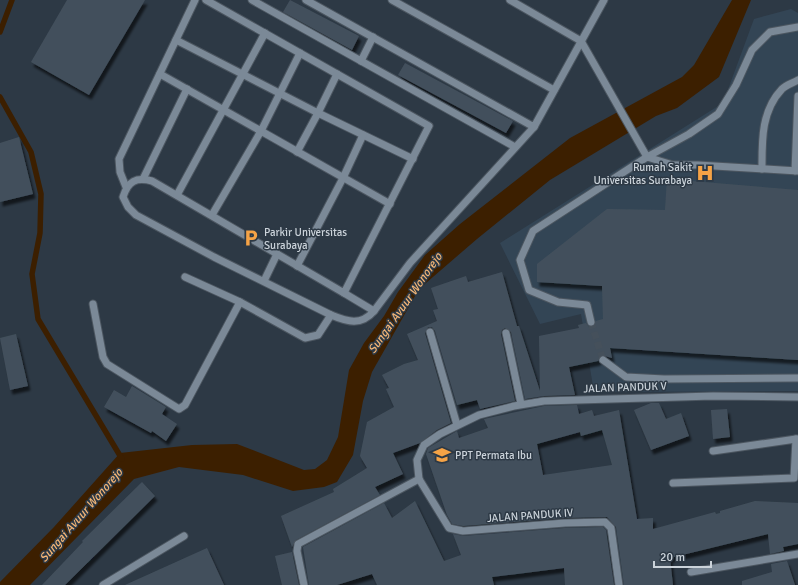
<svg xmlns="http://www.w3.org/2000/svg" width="798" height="585" font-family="Signika,sans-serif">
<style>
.built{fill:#334555}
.water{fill:#3c1f00}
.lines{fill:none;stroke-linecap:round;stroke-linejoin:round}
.stream{stroke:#3c1f00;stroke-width:5.5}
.building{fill:#43505c;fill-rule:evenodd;filter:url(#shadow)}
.minor-tunnel{stroke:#45505b;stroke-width:7;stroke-dasharray:7 3.5;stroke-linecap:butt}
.minor-casing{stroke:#4c5660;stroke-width:9}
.minor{stroke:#7b8997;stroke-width:7}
.labels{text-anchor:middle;stroke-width:3;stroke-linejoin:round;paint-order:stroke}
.poi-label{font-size:11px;fill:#cbd3da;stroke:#2d3945;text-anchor:start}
.street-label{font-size:11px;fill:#cbd3da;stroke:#2d3945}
.water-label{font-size:12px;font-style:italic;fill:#f6b777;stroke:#2d3945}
</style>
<defs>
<filter id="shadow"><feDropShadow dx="2.5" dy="4.5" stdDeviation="1" flood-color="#0009"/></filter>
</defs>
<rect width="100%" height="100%" fill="#2d3945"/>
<path class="built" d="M 791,9 L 798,13 L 798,391 L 594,392 L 581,314 L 540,324 L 500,243 L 723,103 L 754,19 Z"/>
<path class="water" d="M 732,0 L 751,0 L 719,77 L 677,108 L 656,116 L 550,180 L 477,239 L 419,289 L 372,372 L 363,401 L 353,455 L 337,482 L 324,487 L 293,491 L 243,475 L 179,467 L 134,479 L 30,585 L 0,585 L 0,582 L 54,527 L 120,453 L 192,445 L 237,444 L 304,470 L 315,469 L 327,460 L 338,437 L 349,370 L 364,343 L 384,316 L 398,292 L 425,255 L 460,224 L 570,138 L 682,77 L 694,65 Z"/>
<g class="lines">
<g class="stream">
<path d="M 0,32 L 12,0"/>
<path d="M 0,97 L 31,152 L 41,194 L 40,233 L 32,274 L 38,319 L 122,459"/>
</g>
</g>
<g class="building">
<path d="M 67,0 L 145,0 L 89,95 L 31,62 Z"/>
<path d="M 290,0 L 359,36 L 352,50 L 283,12 Z"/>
<path d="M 405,63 L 513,121 L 506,133 L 398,75 Z"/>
<path d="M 19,137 L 33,194 L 0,202 L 0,143 Z"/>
<path d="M 667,179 L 798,190 L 798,360 L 610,348 L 612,358 L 601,355 L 598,361 L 569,367 L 575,395 L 544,396 L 525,399 L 511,332 L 505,328 L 502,330 L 501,334 L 515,401 L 480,409 L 477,400 L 457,405 L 435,331 L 432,327 L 428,327 L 425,333 L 451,423 L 437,430 L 420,443 L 393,453 L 403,474 L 375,487 L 380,495 L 296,540 L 292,547 L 281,516 L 334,492 L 333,489 L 367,468 L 360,456 L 367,422 L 394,407 L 386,389 L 389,388 L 382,375 L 404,364 L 418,360 L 407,334 L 437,321 L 433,310 L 438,309 L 431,288 L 466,276 L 468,282 L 502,272 L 517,326 L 519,326 L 540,391 L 539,336 L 579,328 L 578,325 L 586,323 L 589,327 L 593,327 L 596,321 L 603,319 L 602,286 L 537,282 L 537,264 L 607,209 L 665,210 Z"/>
<path d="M 16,334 L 28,386 L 10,390 L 0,338 Z"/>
<path d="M 132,386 L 166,407 L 162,414 L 177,424 L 166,441 L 152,431 L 151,433 L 104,407 L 114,390 L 126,397 Z"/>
<path d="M 651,403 L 659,403 L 666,419 L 681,413 L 689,436 L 651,450 L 634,410 Z"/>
<path d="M 577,405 L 579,414 L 592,410 L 594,416 L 619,410 L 637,519 L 653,518 L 653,529 L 715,512 L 716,514 L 720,513 L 720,511 L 755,501 L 798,503 L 798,544 L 783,547 L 784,551 L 770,554 L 768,534 L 670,558 L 673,585 L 624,585 L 616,527 L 607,517 L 565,518 L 463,526 L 452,524 L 447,515 L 426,454 L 428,448 L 457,431 L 459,438 L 488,428 L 484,419 L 544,406 ZM 602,430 L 612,465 L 543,475 L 537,444 L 580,432 L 581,436 Z"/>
<path d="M 727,409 L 730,437 L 713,439 L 711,410 Z"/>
<path d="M 142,482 L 155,496 L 65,585 L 42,585 L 83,542 L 82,541 Z"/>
<path d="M 415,501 L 444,561 L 461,555 L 453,534 L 463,536 L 565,528 L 603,527 L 606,530 L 614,585 L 565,585 L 564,568 L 492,577 L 494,585 L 377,585 L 372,574 L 337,585 L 309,585 L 303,547 L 384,503 L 392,518 Z"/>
<path d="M 207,548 L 224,585 L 125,585 Z"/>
<path d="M 292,552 L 299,585 L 282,585 L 275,556 Z"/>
<path d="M 787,561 L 795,585 L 742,585 L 742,581 L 772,572 L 771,564 Z"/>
</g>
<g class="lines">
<path class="minor-tunnel" d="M 591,322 L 603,360"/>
<g class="minor-casing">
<g id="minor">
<path d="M 206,0 L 429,126 L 344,293 L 152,181 C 136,177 128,181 123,197 L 128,207 L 136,215 L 214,257 L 331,315 C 348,322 361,326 374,311"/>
<path d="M 252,0 L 515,147"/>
<path d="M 306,0 L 534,127 L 604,0"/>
<path d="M 392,0 L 554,90"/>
<path d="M 510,0 L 581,41 L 647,157 L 689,134 L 718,114 L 736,85 L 752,50 L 770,32 L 798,27"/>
<path d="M 176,40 L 318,113 L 297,152"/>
<path d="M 361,61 L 373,37"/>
<path d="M 160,74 L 390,204"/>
<path d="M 337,74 L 318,113 L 413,159"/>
<path d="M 762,169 C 762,141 761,111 782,89 C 786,85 793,83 798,80"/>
<path d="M 795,171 L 798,96"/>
<path d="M 143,179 L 187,89"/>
<path d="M 126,187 L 120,172 L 119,159 L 195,0"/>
<path d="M 177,195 L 265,33"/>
<path d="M 212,215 L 261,131 L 300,53"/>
<path d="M 297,266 L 343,178 L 363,135"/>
<path d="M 185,277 L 240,302 L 305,338 L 318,335 L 331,315"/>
<path d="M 264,281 L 277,254"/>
<path d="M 344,293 L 374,311 L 410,263 L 534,127"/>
<path d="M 93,304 L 103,357 L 107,364 L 179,409 L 185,405 L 240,302"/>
<path d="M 591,322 L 587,305 L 558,302 L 529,290 L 520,260 L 533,231 L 647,157 L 673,165 L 698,165 L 798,171"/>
<path d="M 430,332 L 457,425"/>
<path d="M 506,333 L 521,404"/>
<path d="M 603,360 L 626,377 L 664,379 L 798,378"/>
<path d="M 713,451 L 796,439"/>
<path d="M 673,483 L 794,478 L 796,439 L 798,439"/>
<path d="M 691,572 L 798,554"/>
<path d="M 103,585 L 184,536"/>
<path d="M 304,585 L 297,551 L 298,544 L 419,479"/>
<path d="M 619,585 L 611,528 L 605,522 L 565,523 L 463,531 L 449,528 L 419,479 L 417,460 L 424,445 L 440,434 L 479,415 L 514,406 L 544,401 L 713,396 L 798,397"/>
</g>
</g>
<use href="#minor" class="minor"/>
</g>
<defs>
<g id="hospital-bare" transform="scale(1.38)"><path d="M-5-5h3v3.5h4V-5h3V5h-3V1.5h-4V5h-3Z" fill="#f5a346" stroke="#2d3945" stroke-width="2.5" paint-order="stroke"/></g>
<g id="parking-bare" transform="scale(1.38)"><path d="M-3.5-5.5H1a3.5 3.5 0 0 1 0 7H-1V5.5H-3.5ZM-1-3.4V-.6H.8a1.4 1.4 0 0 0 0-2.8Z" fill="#f5a346" stroke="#2d3945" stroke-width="2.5" paint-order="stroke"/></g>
<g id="school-bare" transform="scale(1.38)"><path d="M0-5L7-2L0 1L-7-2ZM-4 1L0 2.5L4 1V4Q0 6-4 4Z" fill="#f5a346" stroke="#2d3945" stroke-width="2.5" paint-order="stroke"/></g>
</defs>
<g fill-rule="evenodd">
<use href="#hospital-bare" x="705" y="173"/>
<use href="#parking-bare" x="251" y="238"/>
<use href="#school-bare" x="442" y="455"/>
</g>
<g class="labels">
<g class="poi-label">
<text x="692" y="171" text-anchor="end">Rumah Sakit<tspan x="692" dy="13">Universitas Surabaya</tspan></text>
<text x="264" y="236">Parkir Universitas<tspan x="264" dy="13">Surabaya</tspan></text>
<text x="455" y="459">PPT Permata Ibu</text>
</g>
<g class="street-label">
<text transform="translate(625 387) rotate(-2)" y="4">JALAN PANDUK V</text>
<text transform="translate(530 515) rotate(-4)" y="4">JALAN PANDUK IV</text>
</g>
<g class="water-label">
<text transform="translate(405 303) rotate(-55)" y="4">Sungai Avuur Wonorejo</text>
<text transform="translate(81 515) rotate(-49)" y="4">Sungai Avuur Wonorejo</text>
</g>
</g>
<path d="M654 561v6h57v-6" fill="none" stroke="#cbd3da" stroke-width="2"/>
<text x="660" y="561" font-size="12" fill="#cbd3da" stroke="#2d3945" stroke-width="3" paint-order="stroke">20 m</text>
</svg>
